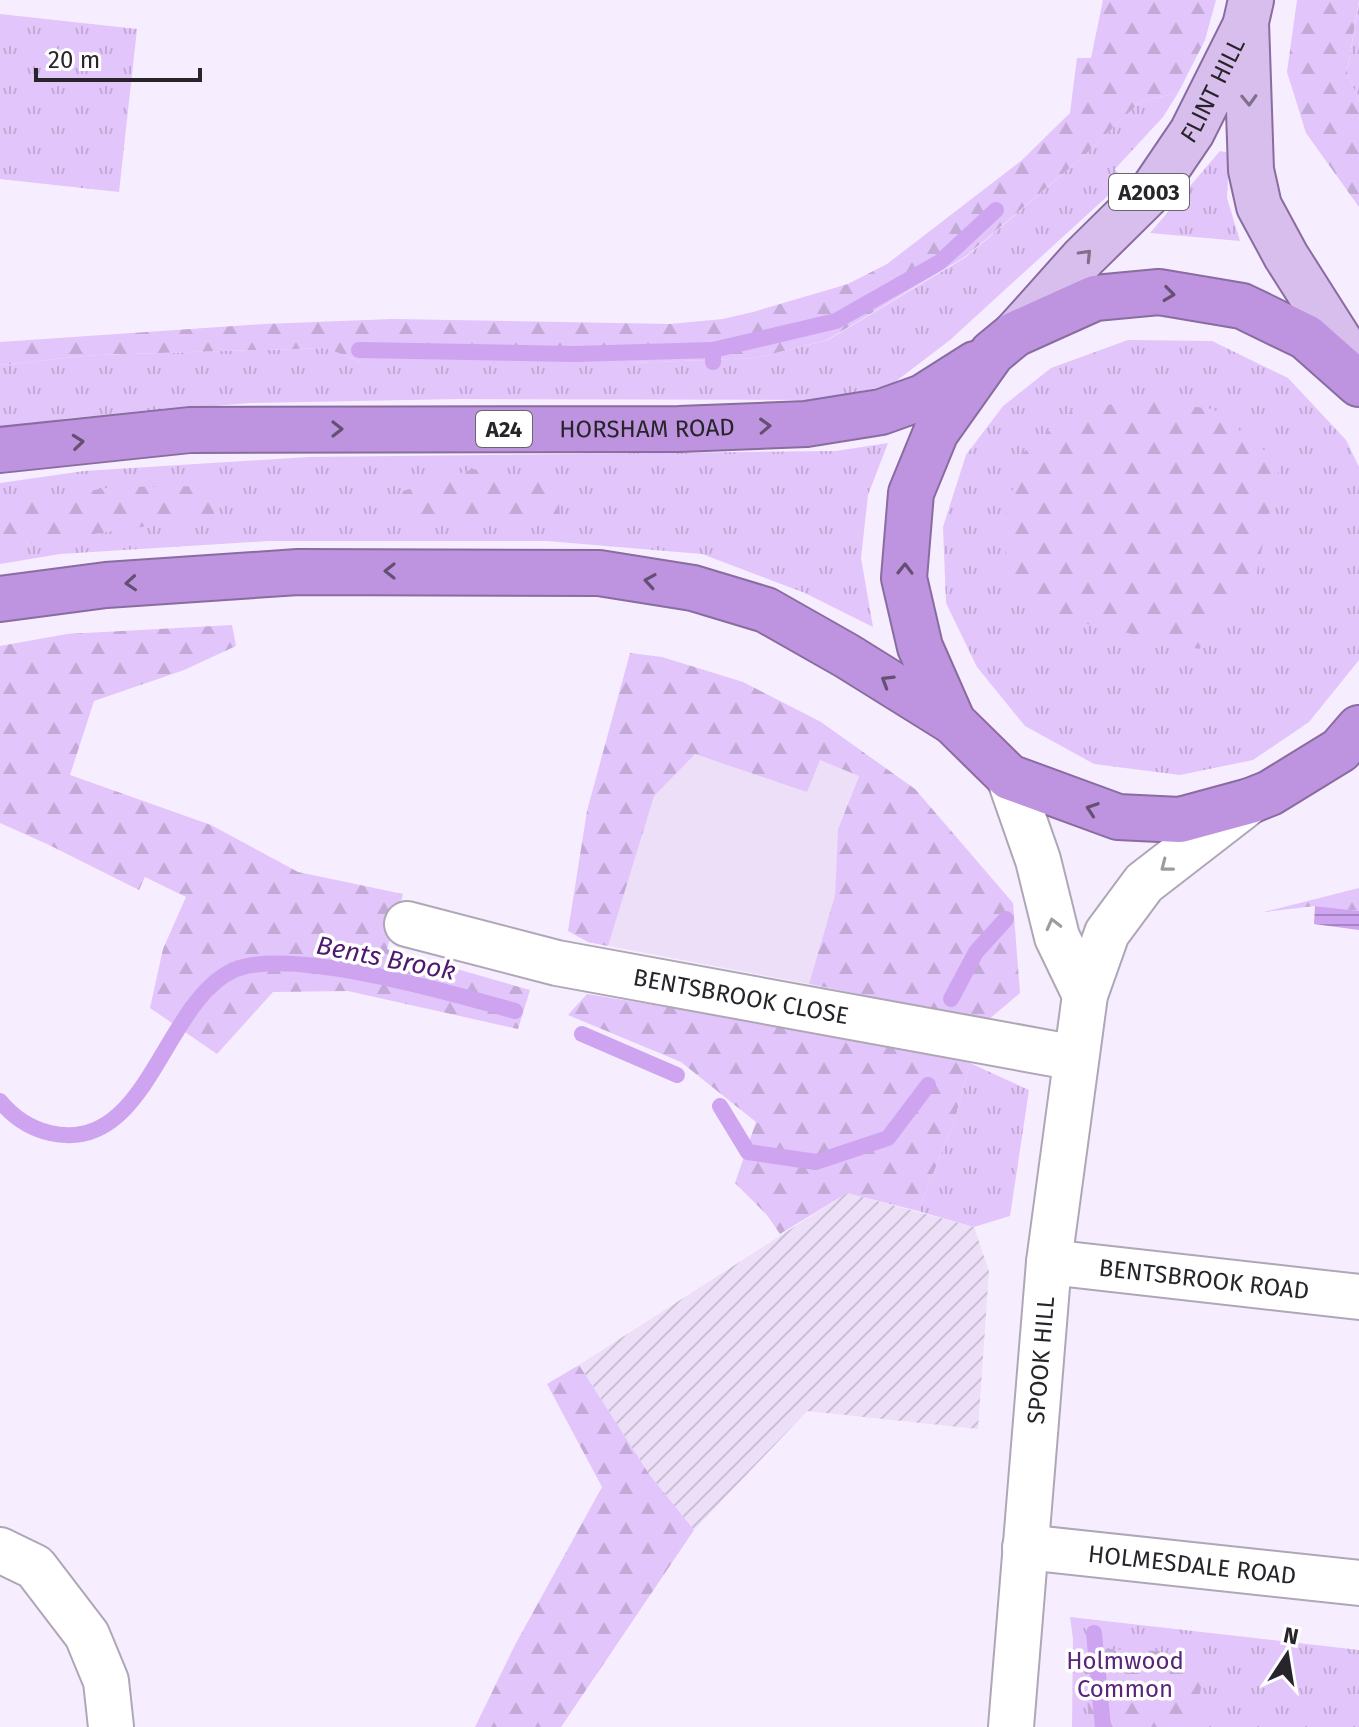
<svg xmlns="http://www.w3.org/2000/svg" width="1359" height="1727" font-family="'Fira Sans',sans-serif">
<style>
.built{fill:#ecdff7}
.industrial{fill:url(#industrial-furrows)}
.grass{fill:url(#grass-tufts)}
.forest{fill:url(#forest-firs)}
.water{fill:url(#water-rules)}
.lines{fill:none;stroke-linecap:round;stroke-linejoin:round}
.stream{stroke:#cea3ef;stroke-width:16}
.minor-casing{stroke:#afa6b6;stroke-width:48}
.major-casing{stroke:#896ca0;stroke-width:48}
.highway-casing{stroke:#896ca0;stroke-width:48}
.minor{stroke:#fff;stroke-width:44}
.major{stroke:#d8beec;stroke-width:44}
.highway{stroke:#be93df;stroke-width:44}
.oneway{stroke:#80718b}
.oneway2{stroke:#635072}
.oneway3{stroke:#9e9c9f}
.labels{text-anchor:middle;stroke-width:7;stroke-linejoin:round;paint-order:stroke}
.shield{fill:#fff;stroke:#68666a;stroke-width:2}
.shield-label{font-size:22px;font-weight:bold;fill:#27242a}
.street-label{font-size:24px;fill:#27242a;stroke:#fff}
.park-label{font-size:24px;fill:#5a247b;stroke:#fff}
.water-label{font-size:26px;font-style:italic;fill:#4f186f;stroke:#fff}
</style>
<defs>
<pattern id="industrial-furrows" width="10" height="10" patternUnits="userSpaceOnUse" patternTransform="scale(2)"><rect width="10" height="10" fill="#ecdff7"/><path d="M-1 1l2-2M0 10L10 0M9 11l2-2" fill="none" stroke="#cabfd4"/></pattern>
<pattern id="grass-tufts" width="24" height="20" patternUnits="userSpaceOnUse" patternTransform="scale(2)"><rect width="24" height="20" fill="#e2c5fa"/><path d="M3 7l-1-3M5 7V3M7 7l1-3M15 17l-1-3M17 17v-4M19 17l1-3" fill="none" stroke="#c2a9d6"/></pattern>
<pattern id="forest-firs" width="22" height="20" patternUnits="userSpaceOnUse" patternTransform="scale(2)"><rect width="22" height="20" fill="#e2c5fa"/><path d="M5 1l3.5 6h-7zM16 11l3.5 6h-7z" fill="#c2a9d6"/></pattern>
<pattern id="water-rules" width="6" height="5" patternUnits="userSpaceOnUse" patternTransform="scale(2)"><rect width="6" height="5" fill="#cea3ef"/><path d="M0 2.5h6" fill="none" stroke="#a785c2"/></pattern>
</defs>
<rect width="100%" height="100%" fill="#f6edfe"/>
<path class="built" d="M 743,682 L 859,775 L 838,828 L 835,895 L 809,984 L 588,942 L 610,821 Z"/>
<path class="industrial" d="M 847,1193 L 974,1227 L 989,1271 L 978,1429 L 807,1411 L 694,1530 L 649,1474 L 579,1365 Z"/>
<g class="grass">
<path d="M 1359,2 L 1359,102 L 1347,72 Z"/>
<path d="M 0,14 L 137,29 L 119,192 L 0,179 Z"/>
<path d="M 1178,93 L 1163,117 L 1115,169 L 1124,181 L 950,340 L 891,385 L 816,400 L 458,399 L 250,403 L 70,418 L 0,428 L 0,365 L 95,355 L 326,348 L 363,363 L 631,363 L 756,358 L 828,340 L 966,257 L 1084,156 L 1141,101 Z"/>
<path d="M 1220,151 L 1229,153 L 1227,198 L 1240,241 L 1150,233 Z"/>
<path d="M 1128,340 L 1212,341 L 1288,378 L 1346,440 L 1359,467 L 1359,660 L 1309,722 L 1253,760 L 1180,775 L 1094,764 L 1025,726 L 977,667 L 946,603 L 943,527 L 966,455 L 1003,406 L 1051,368 Z"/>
<path d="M 888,443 L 868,495 L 861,558 L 873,627 L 805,593 L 702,554 L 547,541 L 268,541 L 60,554 L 0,564 L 0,483 L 84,471 L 308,457 L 836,451 Z"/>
<path d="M 970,1063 L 1029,1090 L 1010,1216 L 974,1227 L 918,1211 L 954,1122 Z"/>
<path d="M 1070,1617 L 1359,1650 L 1359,1727 L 1072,1727 L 1073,1639 Z"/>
</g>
<g class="forest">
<path d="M 1103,0 L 1216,0 L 1205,40 L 1178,93 L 1141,101 L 1084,156 L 966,256 L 827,340 L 756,358 L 631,363 L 363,363 L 326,348 L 95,355 L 0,365 L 0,342 L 264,324 L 393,319 L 670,324 L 723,319 L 753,312 L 848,284 L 887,264 L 1021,161 L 1070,113 L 1077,58 L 1091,58 Z"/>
<path d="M 1297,0 L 1359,0 L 1347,72 L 1359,102 L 1359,207 L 1306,133 L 1287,72 Z"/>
<path d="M 1136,400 L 1213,409 L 1280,463 L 1256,577 L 1199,649 L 1047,615 L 1006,581 L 1005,517 L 1023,453 L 1072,411 Z"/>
<path d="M 473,469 L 557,480 L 560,516 L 475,524 L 397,515 L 403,491 Z"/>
<path d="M 213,486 L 214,516 L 0,548 L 0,507 L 111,487 Z"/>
<path d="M 232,625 L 236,646 L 184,670 L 94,701 L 70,775 L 211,825 L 298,872 L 403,894 L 387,949 L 530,990 L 518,1029 L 348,991 L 273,992 L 217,1054 L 150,1008 L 163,949 L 186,897 L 145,877 L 139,890 L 47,844 L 0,823 L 0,646 L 67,634 Z"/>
<path d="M 630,653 L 662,657 L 743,682 L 821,722 L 915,789 L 1013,903 L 1020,993 L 988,1020 L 809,984 L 835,895 L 838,829 L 859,776 L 820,760 L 807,792 L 695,754 L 654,796 L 608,946 L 588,942 L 568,931 L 587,811 Z"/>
<path d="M 1359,888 L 1359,911 L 1315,906 L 1264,912 Z"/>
<path d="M 587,994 L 796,1028 L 970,1063 L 954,1122 L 918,1211 L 847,1193 L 780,1234 L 767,1215 L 735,1183 L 756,1122 L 681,1062 L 568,1015 Z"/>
<path d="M 579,1365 L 649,1474 L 694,1530 L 561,1727 L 475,1727 L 515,1645 L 602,1487 L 547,1384 Z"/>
<path d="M 1084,1648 L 1158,1651 L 1206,1665 L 1196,1712 L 1183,1727 L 1089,1727 Z"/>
</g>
<path class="water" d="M 1315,906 L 1359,911 L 1359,930 L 1314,924 Z"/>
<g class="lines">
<g class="stream">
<path d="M 359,350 L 575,354 L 713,350 L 713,362"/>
<path d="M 713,350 L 836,321 L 940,262 L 996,210"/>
<path d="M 951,999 L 976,952 L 1006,919"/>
<path d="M 582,1034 L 677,1075"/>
<path d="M 0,1101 C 14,1118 29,1128 50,1133 C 148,1156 163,1001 234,970 C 291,946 454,994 515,1011"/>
<path d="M 720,1106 L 748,1152 L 816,1162 L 888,1138 L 928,1085"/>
<path d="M 1094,1633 L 1103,1727"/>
</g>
<g class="minor-casing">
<g id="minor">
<path d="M 1009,777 L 1038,860 L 1057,937 L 1085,995"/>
<path id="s1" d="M 407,924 L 557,963 L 1076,1058"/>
<path id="s2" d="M 1049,1262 L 1359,1297"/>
<path id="s3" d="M 1025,1547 L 1359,1583"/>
<path d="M 0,1550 L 35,1567 L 87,1635 L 106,1681 L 111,1727"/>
<path id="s4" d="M 1011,1727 L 1049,1262 L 1085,995 L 1107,933 L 1144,883 L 1250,801"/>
</g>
</g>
<g class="major-casing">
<g id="major">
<path d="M 1251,0 L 1246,22 L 1251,170 L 1259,206 L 1286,256 L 1359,371"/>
<path id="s5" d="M 1015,334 L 1083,258 L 1154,188 L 1192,132 L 1244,28"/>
</g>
</g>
<g class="highway-casing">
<g id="highway">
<path d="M 1359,384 L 1306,337 L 1242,306 L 1159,292 L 1095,298 L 1015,334 L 992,353 L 936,432 L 911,493 L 904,578 L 920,647 L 953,722 L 1009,777 L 1118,817 L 1180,820 L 1250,801 L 1270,793 L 1340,750 L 1359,728"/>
<path id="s6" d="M 0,450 L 190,430 L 679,429 L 806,424 L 881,412 L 923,397 L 975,364"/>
<path d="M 0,599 L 106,585 L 298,572 L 599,573 L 693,588 L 766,610 L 847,656 L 953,722"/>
</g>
</g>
<use href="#minor" class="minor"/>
<use href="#major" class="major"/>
<use href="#highway" class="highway"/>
</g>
<defs><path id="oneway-chevron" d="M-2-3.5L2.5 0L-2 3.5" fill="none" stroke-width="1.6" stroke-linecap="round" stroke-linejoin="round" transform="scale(2)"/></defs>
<g class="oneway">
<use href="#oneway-chevron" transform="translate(1249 100) rotate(88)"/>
<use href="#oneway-chevron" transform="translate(1086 255) rotate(-46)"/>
</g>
<g class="oneway2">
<use href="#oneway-chevron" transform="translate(1169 294) rotate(7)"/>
<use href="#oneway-chevron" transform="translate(765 426) rotate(-2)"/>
<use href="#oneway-chevron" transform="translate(337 429)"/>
<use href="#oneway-chevron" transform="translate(78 442) rotate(-6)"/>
<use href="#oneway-chevron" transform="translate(905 569) rotate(-89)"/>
<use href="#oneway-chevron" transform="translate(390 571) rotate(180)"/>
<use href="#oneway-chevron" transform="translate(650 581) rotate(-171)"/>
<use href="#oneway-chevron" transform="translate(131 583) rotate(176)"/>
<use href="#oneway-chevron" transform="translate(887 681) rotate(-148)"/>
<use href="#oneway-chevron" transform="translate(1092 809) rotate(-161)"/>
</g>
<g class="oneway3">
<use href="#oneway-chevron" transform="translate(1166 866) rotate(142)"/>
<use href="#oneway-chevron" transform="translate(1053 924) rotate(-104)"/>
</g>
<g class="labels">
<g class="shield">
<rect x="1109" y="174" width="80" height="36" rx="6"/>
<rect x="476" y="411" width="56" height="36" rx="6"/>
</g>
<g class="shield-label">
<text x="1149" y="200">A2003</text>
<text x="504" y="437">A24</text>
</g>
<g class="street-label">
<text dy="8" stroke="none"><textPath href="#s5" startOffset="316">FLINT HILL</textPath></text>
<text dy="8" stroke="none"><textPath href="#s6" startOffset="648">HORSHAM ROAD</textPath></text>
<text dy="8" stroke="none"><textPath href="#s1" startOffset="342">BENTSBROOK CLOSE</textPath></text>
<text dy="8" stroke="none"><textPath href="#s2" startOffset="156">BENTSBROOK ROAD</textPath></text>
<text dy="8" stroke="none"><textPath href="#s4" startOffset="368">SPOOK HILL</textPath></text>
<text dy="8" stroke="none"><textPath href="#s3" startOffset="168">HOLMESDALE ROAD</textPath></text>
</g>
<g class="park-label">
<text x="1125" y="1669">Holmwood<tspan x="1125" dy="28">Common</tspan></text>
</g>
<g class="water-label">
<text transform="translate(386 958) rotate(11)" y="9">Bents Brook</text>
</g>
</g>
<g transform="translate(1287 1655) rotate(12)" stroke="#ffffff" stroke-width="6" paint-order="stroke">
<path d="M0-6L14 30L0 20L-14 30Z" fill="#27242a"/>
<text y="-12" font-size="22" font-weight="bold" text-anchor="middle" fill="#27242a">N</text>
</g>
<path d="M36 68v12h164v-12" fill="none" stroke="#27242a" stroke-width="4"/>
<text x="48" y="68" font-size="24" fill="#27242a" stroke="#ffffff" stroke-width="6" paint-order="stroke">20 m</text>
</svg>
